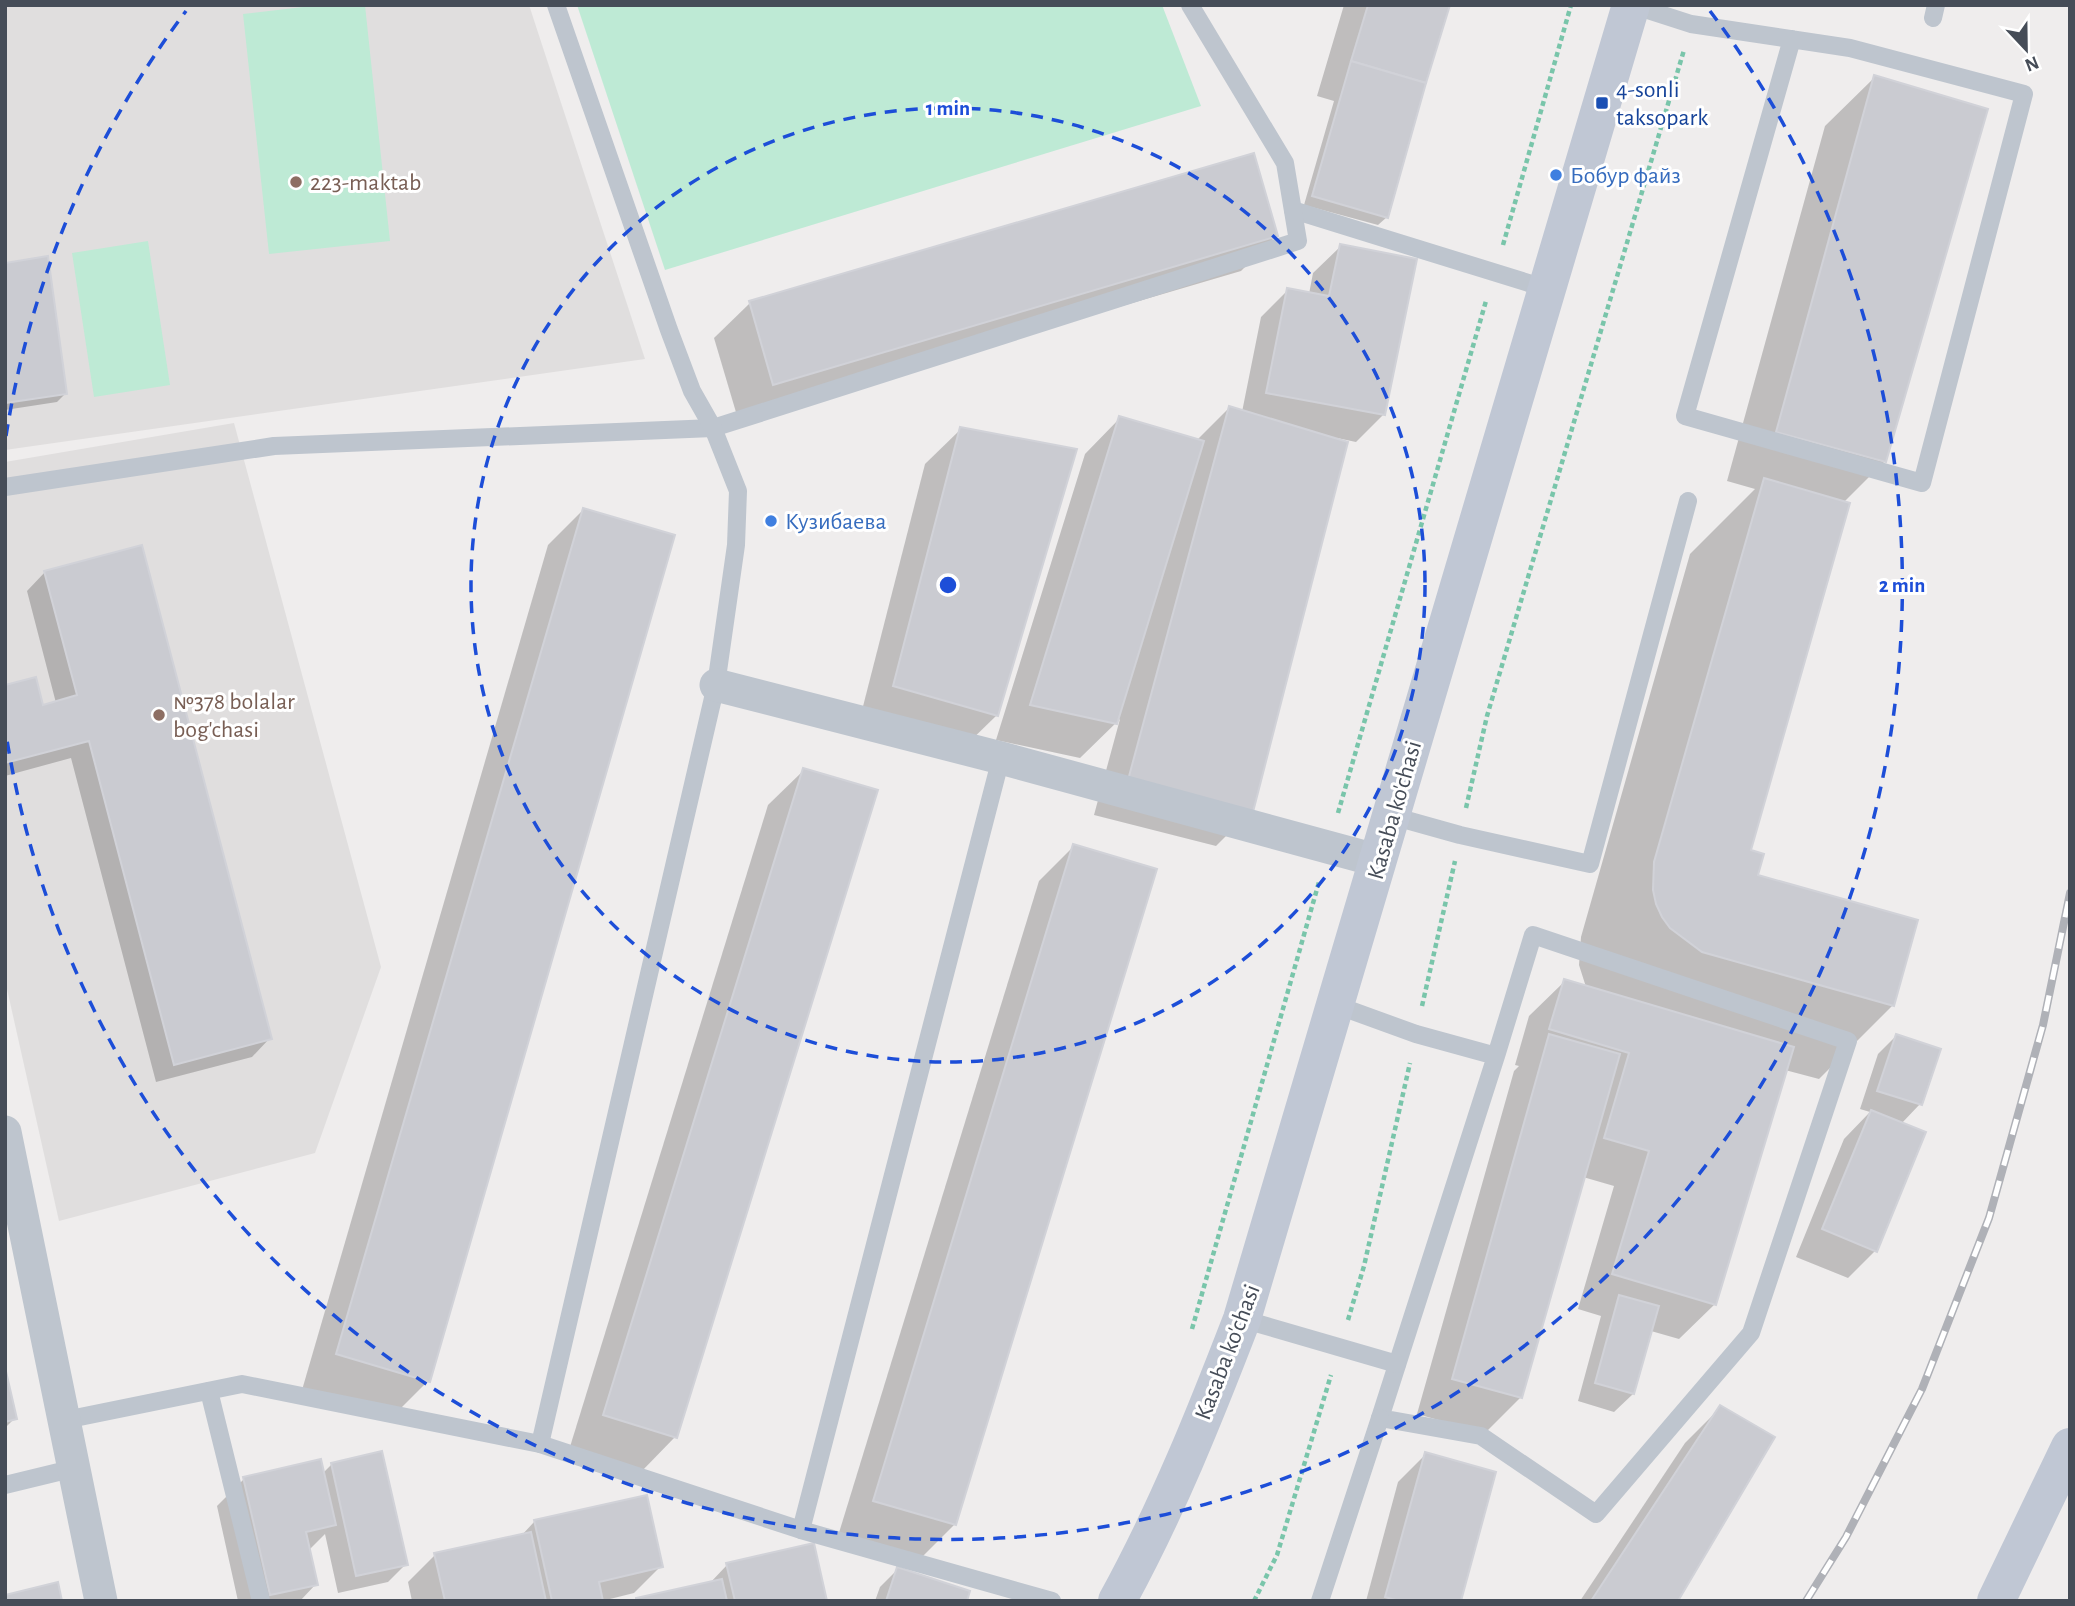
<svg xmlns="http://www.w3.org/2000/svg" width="2075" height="1606" font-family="'Alegreya Sans',sans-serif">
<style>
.education{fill:#e0dede}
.green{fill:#beead5}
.shadow{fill:#0003}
.building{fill:#cacbd1;stroke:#d1d2d8;stroke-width:2}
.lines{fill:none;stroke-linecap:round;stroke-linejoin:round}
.path{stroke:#79c5aa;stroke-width:4.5;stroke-dasharray:5 3.5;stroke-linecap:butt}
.lane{stroke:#bec5ce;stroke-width:18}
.street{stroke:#bec5ce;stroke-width:33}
.secondary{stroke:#c0c7d4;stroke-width:38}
.rail-casing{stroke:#afb1b7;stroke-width:8}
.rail{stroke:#fff;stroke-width:5;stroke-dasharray:16;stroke-linecap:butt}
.ring{fill:none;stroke:#1d4ed8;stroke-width:3.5;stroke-dasharray:12 9}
.transit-dot{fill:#1a4fb4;stroke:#fff;stroke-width:2.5}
.shop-dot{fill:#3f7fe0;stroke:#fff;stroke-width:2.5}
.education-dot{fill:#8d6e63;stroke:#fff;stroke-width:2.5}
.labels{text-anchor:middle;stroke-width:6;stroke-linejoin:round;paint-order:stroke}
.transit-label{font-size:24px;fill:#164399;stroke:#fff;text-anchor:start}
.shop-label{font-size:24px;fill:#366cbe;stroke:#fff;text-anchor:start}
.education-label{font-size:24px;fill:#785e54;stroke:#fff;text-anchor:start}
.street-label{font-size:24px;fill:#464d58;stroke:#fff}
.centre{fill:#1d4ed8;stroke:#fff;stroke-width:3.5}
.ring-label{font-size:21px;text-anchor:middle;font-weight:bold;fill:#1d4ed8;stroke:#fff;stroke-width:6;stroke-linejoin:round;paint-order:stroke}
</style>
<rect width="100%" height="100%" fill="#efeded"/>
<g class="education">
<path d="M 5,5 L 529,5 L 645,359 L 5,450 Z"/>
<path d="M 234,423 L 381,967 L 315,1153 L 59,1221 L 5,980 L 5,462 Z"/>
</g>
<g class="green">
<path d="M 320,5 L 365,5 L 390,241 L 269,254 L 243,14 Z"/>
<path d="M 577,5 L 1162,5 L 1201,106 L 665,270 Z"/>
<path d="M 148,241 L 170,385 L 94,397 L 72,253 Z"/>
</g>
<g class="shadow">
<path d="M 1344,5 L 1448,5 L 1387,217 L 1378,225 L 1304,205 L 1334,101 L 1317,96 Z"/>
<path d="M 1875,77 L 1885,461 L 1843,503 L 1748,851 L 1756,876 L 1893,1005 L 1819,1079 L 1785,1070 L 1715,1304 L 1679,1339 L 1651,1331 L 1633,1394 L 1614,1412 L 1578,1401 L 1601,1316 L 1578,1309 L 1614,1186 L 1583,1177 L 1521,1397 L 1485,1433 L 1417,1414 L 1514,1071 L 1519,1066 L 1515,1065 L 1529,1016 L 1565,981 L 1586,987 L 1579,965 L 1581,937 L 1690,554 L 1755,489 L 1727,481 L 1825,126 Z"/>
<path d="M 1276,236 L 1241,271 L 738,419 L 714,338 L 750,303 Z"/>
<path d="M 1341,246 L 1383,415 L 1356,442 L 1337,438 L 1251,811 L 1216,846 L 1094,815 L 1120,719 L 1080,758 L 996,740 L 1085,454 L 1120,418 L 1196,441 L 1229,408 L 1242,412 L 1261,317 L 1288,290 L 1309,294 L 1313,273 Z"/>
<path d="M 5,264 L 65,394 L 57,402 L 5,410 Z"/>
<path d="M 961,429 L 997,715 L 961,750 L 859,722 L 925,464 Z"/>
<path d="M 583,510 L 428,1381 L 393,1416 L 302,1390 L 548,545 Z"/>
<path d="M 45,572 L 270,1038 L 252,1057 L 156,1082 L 71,758 L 5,776 L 5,687 L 42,707 L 56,703 L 27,591 Z"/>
<path d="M 804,770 L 675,1437 L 640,1473 L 569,1450 L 768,805 Z"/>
<path d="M 1074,846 L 954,1525 L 919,1560 L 838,1536 L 1039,881 Z"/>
<path d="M 1896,1036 L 1939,1050 L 1920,1104 L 1901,1124 L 1875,1251 L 1848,1278 L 1796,1257 L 1844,1139 L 1870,1112 L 1860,1109 L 1878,1054 Z"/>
<path d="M 5,1375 L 15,1418 L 5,1428 Z"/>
<path d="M 1721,1407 L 1676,1601 L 1580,1601 L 1685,1443 Z"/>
<path d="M 1426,1454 L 1459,1601 L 1366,1601 L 1398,1482 Z"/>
<path d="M 331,1465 L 406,1564 L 388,1582 L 338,1593 L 325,1534 L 309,1550 L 316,1584 L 300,1601 L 238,1601 L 217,1506 L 244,1479 L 322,1474 Z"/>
<path d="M 646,1497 L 661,1566 L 634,1593 L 602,1601 L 412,1601 L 408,1582 L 435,1555 L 521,1536 L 534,1522 Z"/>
<path d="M 727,1565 L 825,1601 L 636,1601 L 709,1584 Z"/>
<path d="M 898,1569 L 965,1601 L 875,1601 L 880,1587 Z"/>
</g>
<g class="building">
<path d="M 1368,5 L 1450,5 L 1426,83 L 1351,61 Z"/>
<path d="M 1351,61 L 1426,83 L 1388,218 L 1312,196 Z"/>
<path d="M 1874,75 L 1988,109 L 1886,462 L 1776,432 Z"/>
<path d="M 1254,153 L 1278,236 L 773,385 L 749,301 Z"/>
<path d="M 1340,244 L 1417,259 L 1385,415 L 1266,393 L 1287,288 L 1329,296 Z"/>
<path d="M 48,256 L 67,394 L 5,403 L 5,263 Z"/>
<path d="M 1229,406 L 1348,442 L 1253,812 L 1128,780 Z"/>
<path d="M 1119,416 L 1204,441 L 1117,724 L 1030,705 Z"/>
<path d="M 960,427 L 1077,449 L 998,716 L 893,686 Z"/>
<path d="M 1764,478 L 1850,503 L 1751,850 L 1764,854 L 1758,875 L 1918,920 L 1894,1006 L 1702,952 L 1670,928 L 1662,917 L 1656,904 L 1653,890 L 1654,862 Z"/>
<path d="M 583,508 L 675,535 L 430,1382 L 336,1354 Z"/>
<path d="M 142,545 L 272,1039 L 174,1065 L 89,741 L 5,763 L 5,685 L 36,677 L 43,705 L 77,695 L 44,571 Z"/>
<path d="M 803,768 L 878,790 L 677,1438 L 603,1415 Z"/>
<path d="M 1073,844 L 1157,869 L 956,1525 L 873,1501 Z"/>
<path d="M 1564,979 L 1794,1047 L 1716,1305 L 1612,1274 L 1649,1151 L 1604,1138 L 1629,1053 L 1549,1029 Z"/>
<path d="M 1549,1034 L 1620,1054 L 1522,1398 L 1452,1379 Z"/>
<path d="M 1896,1034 L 1941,1049 L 1922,1105 L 1877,1091 Z"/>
<path d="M 1871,1110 L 1926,1132 L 1877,1252 L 1822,1229 Z"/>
<path d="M 1619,1295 L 1659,1306 L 1634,1394 L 1595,1383 Z"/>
<path d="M 5,1367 L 17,1419 L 5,1422 Z"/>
<path d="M 1720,1405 L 1775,1437 L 1678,1601 L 1591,1601 Z"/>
<path d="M 382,1451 L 408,1565 L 356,1576 L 331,1463 Z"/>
<path d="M 1425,1452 L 1496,1472 L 1461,1601 L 1399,1601 L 1385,1597 Z"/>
<path d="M 321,1459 L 336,1525 L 306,1532 L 318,1585 L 270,1595 L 243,1477 Z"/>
<path d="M 647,1495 L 663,1567 L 599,1582 L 603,1601 L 552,1601 L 534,1520 Z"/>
<path d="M 531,1532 L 546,1601 L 445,1601 L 434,1553 Z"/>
<path d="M 814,1543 L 827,1601 L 735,1601 L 726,1563 Z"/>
<path d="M 897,1567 L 970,1591 L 967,1601 L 886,1601 Z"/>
<path d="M 722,1579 L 727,1601 L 636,1601 L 636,1598 Z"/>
<path d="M 58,1582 L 62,1601 L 5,1601 L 5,1595 Z"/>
</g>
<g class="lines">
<g class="path">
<path d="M 1503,245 L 1571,5"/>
<path d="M 1466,808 L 1487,716 L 1684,50"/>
<path d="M 1338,813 L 1486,301"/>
<path d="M 1422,1006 L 1455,861"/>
<path d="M 1348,1320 L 1364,1266 L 1410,1063"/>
<path d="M 1192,1329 L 1319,882"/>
<path d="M 1254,1601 L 1277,1555 L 1331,1375"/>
</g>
<g class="lane">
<path d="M 1632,5 L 1691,24 L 1850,48 L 2024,94 L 1922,483 L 1685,416 L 1792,39"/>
<path d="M 1933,18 L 1936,5"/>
<path d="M 1293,210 L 1548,289"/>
<path d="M 5,487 L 274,446 L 713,428 L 1298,241 L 1285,163 L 1190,5"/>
<path d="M 1392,816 L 1460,835 L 1590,864 L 1688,501"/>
<path d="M 1336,1005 L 1416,1034 L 1496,1056 L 1533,935 L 1848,1041 L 1751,1333 L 1596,1514 L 1481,1436 L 1380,1418 L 1496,1056"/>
<path d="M 1242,1319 L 1397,1364"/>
<path d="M 209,1391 L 261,1601"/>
<path d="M 65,1420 L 242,1384 L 540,1444 L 801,1530 L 1052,1601"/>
<path d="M 540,1444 L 716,685 L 736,545 L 738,491 L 713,428 L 692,391 L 669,330 L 556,5"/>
<path d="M 5,1485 L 75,1468"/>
<path d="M 801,1530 L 1001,758"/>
<path d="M 1320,1601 L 1380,1418"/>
</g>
<g class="street">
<path d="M 716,685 L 1001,758 L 1379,861"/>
<path d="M 5,1132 L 101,1601"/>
</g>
<g class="secondary">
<path d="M 1117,1601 C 1167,1510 1205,1415 1242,1319 L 1631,5"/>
<path d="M 1996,1601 L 2070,1447"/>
</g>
<g class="rail-casing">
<path id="rail" d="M 1806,1601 L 1846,1537 L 1922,1389 L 1989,1218 L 2043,1025 L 2070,893"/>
</g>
<use href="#rail" class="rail"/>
</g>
<g class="ring">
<circle cx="948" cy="585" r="477"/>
<path d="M6 436A954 954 0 0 1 186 11M1710 11A954 954 0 1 1 6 734"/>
</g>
<rect class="transit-dot" x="1595" y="96" width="14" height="14" rx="3.5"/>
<g class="shop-dot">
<circle cx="1556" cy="175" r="7"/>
<circle cx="771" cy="521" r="7"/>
</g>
<g class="education-dot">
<circle cx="296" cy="182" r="7"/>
<circle cx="159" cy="715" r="7"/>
</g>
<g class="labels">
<g class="transit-label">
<text x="1616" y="97">4-sonli<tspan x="1616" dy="28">taksopark</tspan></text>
</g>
<g class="shop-label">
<text x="1570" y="183">Бобур файз</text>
<text x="785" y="529">Кузибаева</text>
</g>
<g class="education-label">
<text x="310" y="190">223-maktab</text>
<text x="173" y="709">№378 bolalar<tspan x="173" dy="28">bog'chasi</tspan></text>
</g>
<g class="street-label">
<text transform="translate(1394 810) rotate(-74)" y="8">Kasaba ko'chasi</text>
<text transform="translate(1227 1352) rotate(-69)" y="8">Kasaba ko'chasi</text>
</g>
</g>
<circle cx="948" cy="585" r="10" class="centre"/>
<g class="ring-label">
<text x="948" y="115">1 min</text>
<text x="1902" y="592">2 min</text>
</g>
<rect width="2075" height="1606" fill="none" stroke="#464d58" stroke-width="14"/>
<g transform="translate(2026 49) rotate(158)" stroke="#ffffff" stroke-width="5" paint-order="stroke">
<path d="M0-5L12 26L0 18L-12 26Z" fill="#464d58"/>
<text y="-10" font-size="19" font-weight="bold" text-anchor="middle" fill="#464d58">N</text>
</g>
</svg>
